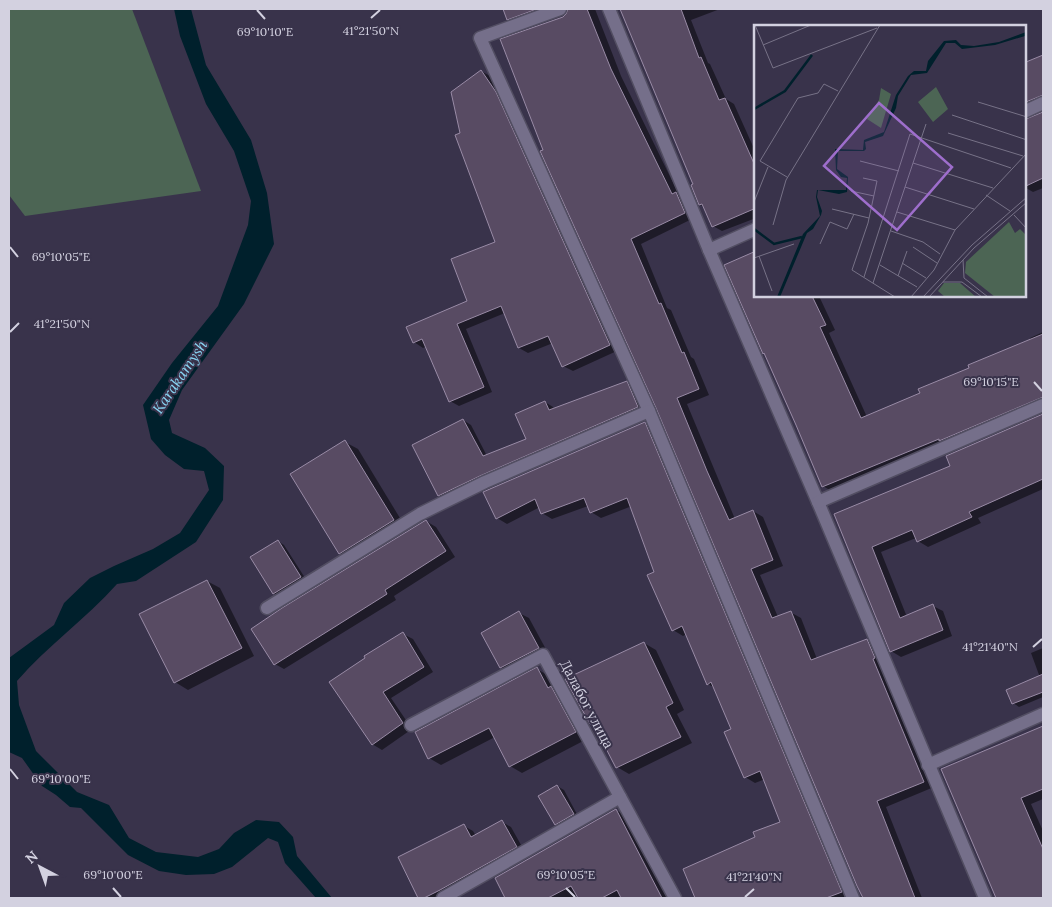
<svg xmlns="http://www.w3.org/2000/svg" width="1052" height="907" font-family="Lora,serif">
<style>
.green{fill:#4c6554}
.water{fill:#00202c}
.shadow{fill:#0007}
.building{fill:#584b63;stroke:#998ba6}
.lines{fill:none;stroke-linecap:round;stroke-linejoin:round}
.street-casing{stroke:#524e62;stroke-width:15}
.street{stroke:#756f8a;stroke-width:12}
.ticks{fill:none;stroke:#d3d1e0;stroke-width:2}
.labels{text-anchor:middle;stroke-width:4;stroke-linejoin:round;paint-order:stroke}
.street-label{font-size:14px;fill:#d3d1e0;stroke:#39334b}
.water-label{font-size:15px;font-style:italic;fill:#88d5f3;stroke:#39334b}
.inset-river{fill:none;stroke:#00202c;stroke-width:2.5}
.inset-road{fill:none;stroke:#777287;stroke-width:1}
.view{fill:#9e6ecc;fill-opacity:0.15;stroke:#9e6ecc;stroke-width:2.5}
.inset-edge{fill:none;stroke:#d3d1e0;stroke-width:2.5}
.ticks-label{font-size:12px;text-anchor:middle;fill:#d3d1e0;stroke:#39334b;stroke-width:4;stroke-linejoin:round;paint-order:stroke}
</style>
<rect width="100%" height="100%" fill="#39334b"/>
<path class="green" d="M 9,9 L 132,9 L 201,191 L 25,216 L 9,195 Z"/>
<path class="water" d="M 174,9 L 191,9 L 206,65 L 251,140 L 267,193 L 274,244 L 244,304 L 182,390 L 169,420 L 172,433 L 205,448 L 224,466 L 223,500 L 196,542 L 136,581 L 117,584 C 86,619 47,646 17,681 L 19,705 L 36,751 L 77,792 L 109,805 L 129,838 L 156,852 L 198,857 L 219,849 L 234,833 L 256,820 L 279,822 L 293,837 L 297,856 L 332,898 L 316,898 L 285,863 L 278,842 L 268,838 L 232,867 L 214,874 L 186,875 L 159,871 L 128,855 L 81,808 L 70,807 L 56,795 L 42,786 L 22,758 L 9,752 L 9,658 L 54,625 L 64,603 L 90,578 L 114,566 L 153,549 L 180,533 L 209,490 L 204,471 L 184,469 L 165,455 L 151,439 L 143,405 L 172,363 L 218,306 L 248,225 L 251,201 L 234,151 L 206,104 L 180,36 Z"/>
<g class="shadow">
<path d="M 504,9 L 562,9 L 518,25 L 508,19 Z"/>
<path d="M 569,9 L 595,9 L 621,76 L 679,195 L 686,199 L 694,218 L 641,244 L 667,308 L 671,310 L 691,357 L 694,359 L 709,395 L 687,404 L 735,519 L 753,511 L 763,517 L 783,566 L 760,575 L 778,617 L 790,612 L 801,618 L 817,659 L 867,640 L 877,646 L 934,787 L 886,807 L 922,898 L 861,898 L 862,895 L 658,407 L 544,150 L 563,18 L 568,15 Z"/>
<path d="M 621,9 L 720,9 L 691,20 L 708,63 L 710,64 L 726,99 L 734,104 L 756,153 L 756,218 L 722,231 L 713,226 L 705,207 L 700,205 L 694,181 Z"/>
<path d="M 1043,55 L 1043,103 L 1027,116 L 1028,120 L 1043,113 L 1043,188 L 1033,192 L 1026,188 L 1026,62 Z"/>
<path d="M 481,71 L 490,76 L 505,99 L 619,350 L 573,371 L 563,366 L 553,343 L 528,353 L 519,348 L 505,313 L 466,329 L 492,392 L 459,406 L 450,401 L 427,346 L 423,348 L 414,342 L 469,302 L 497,243 L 461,134 Z"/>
<path d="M 756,296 L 819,296 L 835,330 L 829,333 L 867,417 L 922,394 L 1031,341 L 1030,338 L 1043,332 L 1043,405 L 833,492 L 823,486 L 766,354 L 764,353 Z"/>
<path d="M 627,383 L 634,387 L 645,411 L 446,500 L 439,495 L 463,420 L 471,425 L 487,456 L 527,439 L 545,402 L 553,407 L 554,409 Z"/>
<path d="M 1043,415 L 1043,489 L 978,518 L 981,523 L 928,547 L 918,541 L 916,538 L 881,552 L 907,617 L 933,606 L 943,611 L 952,636 L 901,657 L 891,651 L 836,515 L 951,466 L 947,457 Z"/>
<path d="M 645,423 L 655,429 L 851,898 L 697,898 L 684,870 L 756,838 L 782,823 L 765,779 L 755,783 L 745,777 L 732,730 L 715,688 L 708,684 L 687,634 L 683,636 L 673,630 L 655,573 L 632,506 L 601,518 L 591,512 L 588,506 L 552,519 L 542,513 L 540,507 L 507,524 L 497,518 Z"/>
<path d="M 345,442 L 358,449 L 406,528 L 353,561 L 340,553 Z"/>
<path d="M 426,521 L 436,527 L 455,557 L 394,596 L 396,600 L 284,669 L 275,664 Z"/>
<path d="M 278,541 L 284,545 L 307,581 L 281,597 L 274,594 L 252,558 Z"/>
<path d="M 207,581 L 220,588 L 254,656 L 188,690 L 175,682 Z"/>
<path d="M 519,613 L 529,618 L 548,653 L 511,673 L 501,667 L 482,634 Z"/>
<path d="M 403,634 L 413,639 L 433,672 L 391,698 L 412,729 L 382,750 L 372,744 L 331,682 Z"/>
<path d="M 644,643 L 656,650 L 684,710 L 677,714 L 692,743 L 629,774 L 617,767 L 597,727 L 591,723 Z"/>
<path d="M 1043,648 L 1043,697 L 1019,707 L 1013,703 L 1042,683 L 1031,653 Z"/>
<path d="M 537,669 L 549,676 L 587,739 L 522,773 L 510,766 L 495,737 L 441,765 L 429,758 Z"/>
<path d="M 1043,728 L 1043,799 L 1031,804 L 1043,831 L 1043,898 L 997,898 L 943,770 Z"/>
<path d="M 557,786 L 564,790 L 579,818 L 562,828 L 556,824 Z"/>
<path d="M 616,810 L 627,817 L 670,898 L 579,898 L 577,895 L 570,898 L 506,898 L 496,878 Z"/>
<path d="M 502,822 L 511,827 L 525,852 L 441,898 L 420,898 L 400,858 L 464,826 L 473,831 L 476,836 Z"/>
</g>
<g class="building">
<path d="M 503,9 L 537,9 L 507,20 Z"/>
<path d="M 568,9 L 587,9 L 611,69 L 672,194 L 676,192 L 685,213 L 631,239 L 659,304 L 661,303 L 682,353 L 684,352 L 699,389 L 677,398 L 707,471 L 729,520 L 753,510 L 773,560 L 751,569 L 772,618 L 791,611 L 811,660 L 867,639 L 875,658 L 873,659 L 924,782 L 877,801 L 915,898 L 863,898 L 857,886 L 656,408 L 540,151 L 543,150 L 500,39 L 563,17 L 566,14 Z"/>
<path d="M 620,9 L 681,9 L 699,58 L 701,57 L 719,100 L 725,98 L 756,168 L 756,208 L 712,227 L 702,204 L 699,205 L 691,185 L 693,184 L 692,182 Z"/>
<path d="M 1043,55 L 1043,95 L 1026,102 L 1026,62 Z"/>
<path d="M 481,70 L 496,92 L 610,345 L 562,367 L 548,336 L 518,348 L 501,306 L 457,324 L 484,387 L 449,402 L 422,339 L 413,343 L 406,327 L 467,301 L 451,259 L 495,242 L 455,135 L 460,133 L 451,92 Z"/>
<path d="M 1043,112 L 1043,178 L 1026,186 L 1026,119 Z"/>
<path d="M 756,251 L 756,296 L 812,296 L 826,325 L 820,327 L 861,418 L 920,393 L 918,389 L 969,368 L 968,365 L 1043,334 L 1043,397 L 939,441 L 939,439 L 822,487 L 796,425 L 764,353 L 763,354 L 724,265 Z"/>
<path d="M 627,381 L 638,407 L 482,475 L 438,496 L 412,445 L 463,419 L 483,456 L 526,439 L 515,414 L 545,401 L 549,410 Z"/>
<path d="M 1043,414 L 1043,479 L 969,512 L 972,517 L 917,542 L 912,530 L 872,547 L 900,618 L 933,604 L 943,630 L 890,652 L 834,514 L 950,466 L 946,456 Z"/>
<path d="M 645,422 L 842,892 L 826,898 L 695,898 L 683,869 L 755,837 L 753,832 L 780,822 L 760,771 L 744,778 L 724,732 L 731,729 L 711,682 L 707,685 L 682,626 L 672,631 L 647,575 L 654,572 L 627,498 L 590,513 L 584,498 L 541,514 L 535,499 L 496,519 L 483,492 Z"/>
<path d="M 345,440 L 394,520 L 339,554 L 290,474 Z"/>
<path d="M 426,520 L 446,551 L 385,590 L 387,594 L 274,665 L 251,629 L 282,608 Z"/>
<path d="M 278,540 L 301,577 L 273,594 L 250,557 Z"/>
<path d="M 207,580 L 242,648 L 174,683 L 139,614 Z"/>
<path d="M 519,611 L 539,648 L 500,668 L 481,633 Z"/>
<path d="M 403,632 L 424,667 L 383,692 L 403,723 L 372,745 L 329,682 L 365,658 L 364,656 Z"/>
<path d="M 644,642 L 673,703 L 666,707 L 681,737 L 616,768 L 593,723 L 590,724 L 565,679 Z"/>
<path d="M 537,667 L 548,688 L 551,686 L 576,732 L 509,767 L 489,728 L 428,759 L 415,732 Z"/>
<path d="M 1043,674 L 1043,692 L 1012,704 L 1006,690 Z"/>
<path d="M 1043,726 L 1043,789 L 1021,798 L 1043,849 L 1043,898 L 996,898 L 941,769 Z"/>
<path d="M 557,785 L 574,814 L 555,825 L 538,796 Z"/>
<path d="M 616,809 L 662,898 L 621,898 L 617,890 L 602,898 L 578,898 L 571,886 L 548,898 L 505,898 L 495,878 Z"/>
<path d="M 502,820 L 517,847 L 440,890 L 424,898 L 418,898 L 398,857 L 464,824 L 471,837 Z"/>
</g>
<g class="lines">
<g class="street-casing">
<g id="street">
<path d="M 560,9 L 480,38 L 649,411 L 853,898"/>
<path d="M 609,9 L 709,250 L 818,502 L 985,898"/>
<path d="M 1026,111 L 1043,103"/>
<path d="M 709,250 L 756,229"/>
<path d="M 818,502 L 1043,405"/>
<path d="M 267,608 L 420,514 L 485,482 L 649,411"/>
<path d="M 411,725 L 543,655 L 675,898"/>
<path d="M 928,765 L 1043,714"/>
<path d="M 443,898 L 620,797"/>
</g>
</g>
<use href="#street" class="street"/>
</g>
<path class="ticks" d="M 257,10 L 265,19M 371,18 L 380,10M 10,247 L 18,257M 10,332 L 19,323M 1034,382 L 1042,391M 1033,647 L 1042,639M 10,769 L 18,779M 113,888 L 121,897M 566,888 L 575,897M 745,897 L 754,889"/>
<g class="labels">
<g class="street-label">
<text transform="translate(587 704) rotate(62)" y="5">Далабог улица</text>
</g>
<g class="water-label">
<text transform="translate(180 377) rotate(-56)" y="5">Karakamysh</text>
</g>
</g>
<g transform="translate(754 25)">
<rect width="272" height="272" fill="#39334b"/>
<path d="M 182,62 L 194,84 L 179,97 L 164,77 ZM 127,63 L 137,69 L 127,103 L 113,94 L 125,75 ZM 255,197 L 261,208 L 266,204 L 272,210 L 272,272 L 241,272 L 211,248 L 212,237 ZM 190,258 L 206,258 L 222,272 L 191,272 L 184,266 Z" fill="#4c6554"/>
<path d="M 272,7 L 271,11 L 241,20 L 208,24 L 201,18 L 192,18 L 173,48 L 157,50 L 144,71 L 142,83 L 129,111 L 111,117 L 112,124 L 110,126 L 84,126 L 83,144 L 94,152 L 93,167 L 85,169 L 64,165 L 63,172 L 68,186 L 67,190 L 59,204 L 53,208 L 26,272 L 23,272 L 49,209 L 66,191 L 62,172 L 63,165 L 92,165 L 93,153 L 87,152 L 82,145 L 81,124 L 109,125 L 110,115 L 130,107 L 142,70 L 154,51 L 160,46 L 172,46 L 174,36 L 190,16 L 202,15 L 207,20 L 220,21 L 245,17 Z" fill="#00202c"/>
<path class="inset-river" d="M 0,84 L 31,66 L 58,30M 0,204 L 20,219 L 48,212"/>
<path class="inset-road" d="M 1,0 L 19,43 L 123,3M 9,20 L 57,0M 224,77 L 273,92M 198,90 L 273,115M 194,108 L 269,131M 106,136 L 145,146M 159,138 L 239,163M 33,152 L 6,136 L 44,73 L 64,68 L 70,59 L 84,66M 109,153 L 123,156 L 114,198 L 98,245 L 141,272M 151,162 L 220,184M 97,166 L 120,171M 232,170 L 256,186M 0,177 L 14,142M 78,184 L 115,193M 143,187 L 201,205M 260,190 L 273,204M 19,200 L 32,155 L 126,0M 137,206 L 169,217 L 186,229M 66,219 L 76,197 L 93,204 L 100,189M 159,222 L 183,238M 5,231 L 18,266M 0,233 L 40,219M 209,235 L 210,253 L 234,272M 148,238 L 172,253M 126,240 L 163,262M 144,251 L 153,226M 110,252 L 156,109 L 257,143M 189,257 L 208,257 L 228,272M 119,258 L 172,99M 157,272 L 180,245 L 201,205 L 273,128M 169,272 L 218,220 L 273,172M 175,272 L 220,223 L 273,177"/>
<path class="view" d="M 125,78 L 198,142 L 143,205 L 70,141 Z"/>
<rect width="272" height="272" class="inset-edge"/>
</g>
<g class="ticks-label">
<text x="371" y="35">41°21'50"N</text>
<text x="265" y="36">69°10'10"E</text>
<text x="61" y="261">69°10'05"E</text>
<text x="62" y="328">41°21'50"N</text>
<text x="991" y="386">69°10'15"E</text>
<text x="990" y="651">41°21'40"N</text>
<text x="61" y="783">69°10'00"E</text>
<text x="113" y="879">69°10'00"E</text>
<text x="566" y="879">69°10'05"E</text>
<text x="754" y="881">41°21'40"N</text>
</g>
<rect width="1052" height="907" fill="none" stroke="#d3d1e0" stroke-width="20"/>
<g transform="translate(40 867) rotate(319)" stroke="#39334b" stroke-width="4" paint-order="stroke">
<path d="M0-4L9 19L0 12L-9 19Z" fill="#d3d1e0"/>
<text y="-8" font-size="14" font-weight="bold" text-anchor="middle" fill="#d3d1e0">N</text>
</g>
</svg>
